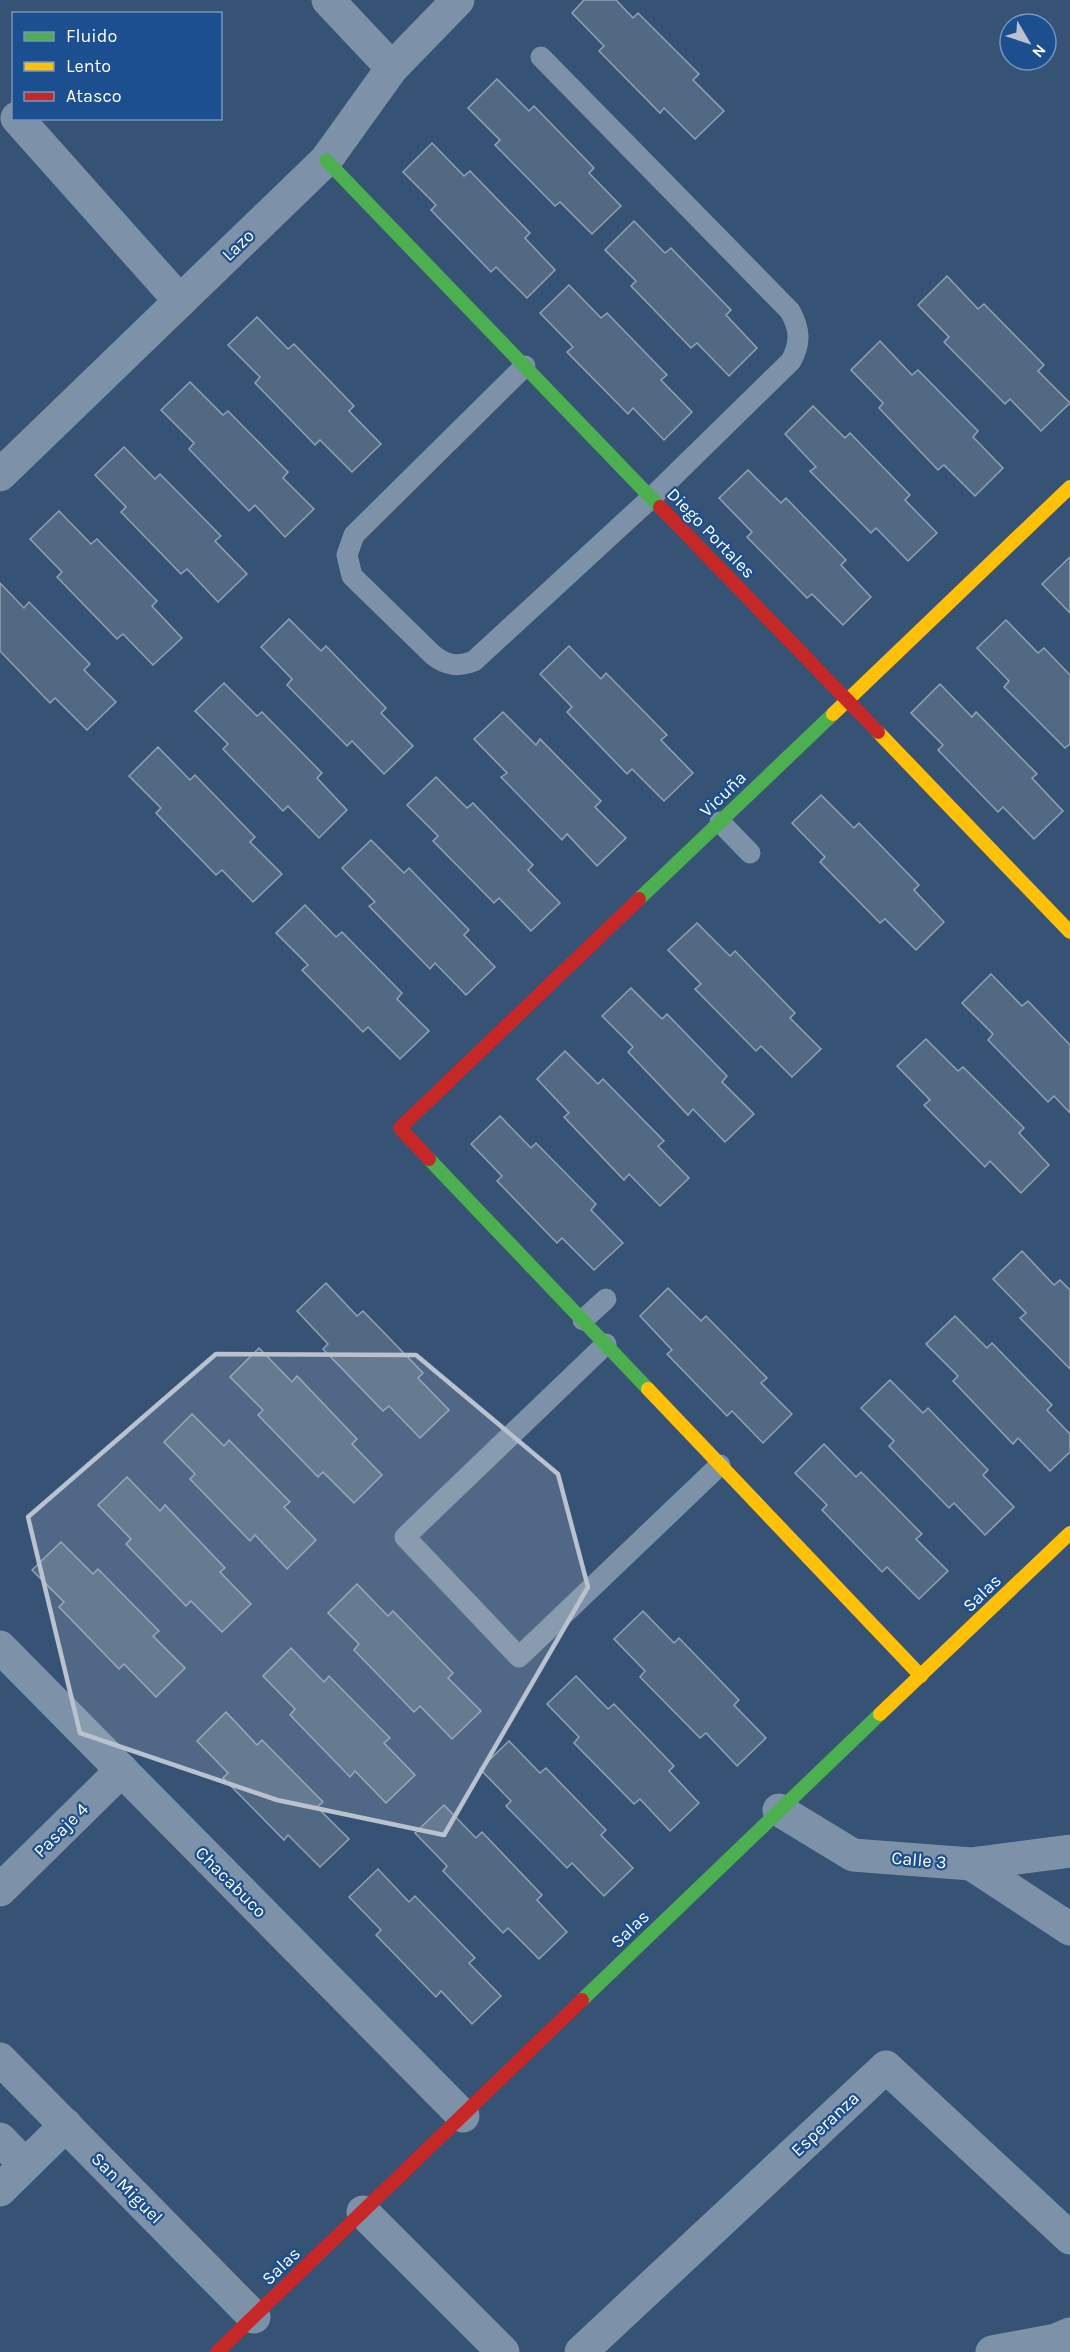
<svg xmlns="http://www.w3.org/2000/svg" width="1070" height="2352" font-family="Karla,sans-serif">
<style>
.building{fill:#526984;stroke:#92a2b6;stroke-width:1.5}
.lines{fill:none;stroke-linecap:round;stroke-linejoin:round}
.lane{stroke:#7d92a8;stroke-width:21}
.street{stroke:#7d92a8;stroke-width:33}
.fast{stroke:#4caf50;stroke-width:14}
.slow{stroke:#ffc107;stroke-width:14}
.jam{stroke:#c62828;stroke-width:14}
.marked{fill:#b9c2ce;fill-opacity:0.2;stroke:#b9c2ce;stroke-width:4.5;stroke-linejoin:round}
.labels{text-anchor:middle;stroke-width:4.5;stroke-linejoin:round;paint-order:stroke}
.street-label{font-size:18px;fill:#fff;stroke:#1b4f8f}
</style>
<rect width="100%" height="100%" fill="#365274"/>
<g class="building">
<path d="M 584,0 L 616,0 L 633,18 L 638,13 L 699,74 L 693,80 L 724,111 L 695,139 L 664,108 L 660,113 L 599,51 L 604,46 L 572,13 Z"/>
<path d="M 497,79 L 529,111 L 534,106 L 594,168 L 589,173 L 621,206 L 592,234 L 560,202 L 555,206 L 495,145 L 500,140 L 468,108 Z"/>
<path d="M 432,143 L 464,176 L 470,171 L 530,233 L 525,238 L 555,270 L 527,298 L 496,267 L 491,272 L 431,210 L 436,205 L 403,172 Z"/>
<path d="M 634,221 L 665,253 L 671,248 L 731,310 L 726,315 L 757,348 L 729,376 L 697,343 L 691,348 L 631,286 L 636,281 L 605,250 Z"/>
<path d="M 947,276 L 978,309 L 984,304 L 1044,365 L 1038,371 L 1070,403 L 1041,431 L 1010,399 L 1005,404 L 944,342 L 949,337 L 918,305 Z"/>
<path d="M 569,285 L 601,318 L 607,313 L 667,375 L 661,380 L 692,412 L 664,440 L 633,408 L 628,414 L 567,352 L 573,347 L 540,313 Z"/>
<path d="M 257,317 L 288,349 L 294,344 L 354,406 L 349,411 L 381,444 L 352,472 L 320,440 L 315,445 L 255,383 L 260,377 L 228,345 Z"/>
<path d="M 880,341 L 912,375 L 918,370 L 978,431 L 973,437 L 1003,468 L 975,496 L 944,465 L 938,470 L 879,408 L 883,403 L 851,370 Z"/>
<path d="M 190,382 L 223,415 L 228,411 L 288,472 L 283,478 L 314,509 L 285,537 L 255,505 L 249,511 L 189,449 L 194,443 L 161,410 Z"/>
<path d="M 813,406 L 845,438 L 850,433 L 910,495 L 905,500 L 937,533 L 908,561 L 876,528 L 871,533 L 810,471 L 816,467 L 785,434 Z"/>
<path d="M 124,447 L 155,479 L 160,474 L 221,536 L 215,541 L 247,574 L 218,602 L 187,569 L 181,574 L 121,512 L 126,507 L 95,475 Z"/>
<path d="M 748,470 L 781,503 L 786,498 L 846,560 L 841,565 L 871,597 L 843,625 L 812,594 L 807,598 L 747,537 L 752,532 L 719,498 Z"/>
<path d="M 59,511 L 91,544 L 97,539 L 157,601 L 152,606 L 182,638 L 153,665 L 123,634 L 117,639 L 57,577 L 62,572 L 30,539 Z"/>
<path d="M 1070,557 L 1070,613 L 1042,584 Z"/>
<path d="M 0,583 L 24,608 L 29,602 L 90,664 L 84,670 L 116,702 L 87,730 L 55,698 L 50,703 L 0,651 Z"/>
<path d="M 289,619 L 321,651 L 326,646 L 386,708 L 381,713 L 413,746 L 384,774 L 352,741 L 347,746 L 287,685 L 292,679 L 261,647 Z"/>
<path d="M 1006,620 L 1038,653 L 1044,648 L 1070,675 L 1070,744 L 1065,748 L 1004,687 L 1009,681 L 977,648 Z"/>
<path d="M 569,646 L 601,679 L 606,673 L 667,735 L 661,740 L 693,773 L 664,801 L 632,769 L 627,774 L 567,712 L 572,707 L 540,674 Z"/>
<path d="M 224,683 L 257,716 L 262,712 L 322,773 L 317,778 L 347,810 L 319,838 L 288,806 L 283,811 L 223,749 L 228,744 L 195,711 Z"/>
<path d="M 940,684 L 972,717 L 976,712 L 1037,774 L 1032,778 L 1063,811 L 1034,839 L 1003,807 L 998,812 L 938,750 L 943,745 L 911,713 Z"/>
<path d="M 503,712 L 536,745 L 540,739 L 601,801 L 595,807 L 626,838 L 597,866 L 567,834 L 562,840 L 501,777 L 507,773 L 474,739 Z"/>
<path d="M 158,747 L 190,780 L 195,775 L 255,837 L 250,842 L 282,874 L 253,902 L 222,870 L 216,875 L 156,813 L 161,808 L 129,776 Z"/>
<path d="M 436,777 L 467,808 L 473,803 L 533,865 L 528,870 L 560,903 L 531,931 L 499,898 L 494,903 L 433,841 L 438,836 L 407,805 Z"/>
<path d="M 821,795 L 854,828 L 859,823 L 919,885 L 914,890 L 944,922 L 916,950 L 885,919 L 880,923 L 820,862 L 825,857 L 792,823 Z"/>
<path d="M 371,840 L 404,873 L 409,868 L 469,930 L 464,935 L 495,967 L 466,995 L 435,963 L 430,969 L 369,906 L 375,902 L 342,868 Z"/>
<path d="M 305,905 L 336,937 L 342,932 L 402,993 L 397,999 L 429,1031 L 400,1059 L 368,1027 L 363,1032 L 302,970 L 308,965 L 276,933 Z"/>
<path d="M 697,923 L 730,956 L 735,951 L 795,1013 L 790,1018 L 821,1049 L 792,1077 L 761,1046 L 756,1051 L 695,989 L 701,984 L 668,950 Z"/>
<path d="M 991,974 L 1022,1006 L 1028,1001 L 1070,1045 L 1070,1113 L 1054,1096 L 1048,1102 L 988,1040 L 993,1034 L 962,1003 Z"/>
<path d="M 631,988 L 662,1019 L 667,1014 L 727,1076 L 722,1082 L 754,1114 L 725,1142 L 693,1109 L 688,1115 L 628,1052 L 633,1047 L 602,1016 Z"/>
<path d="M 926,1039 L 958,1071 L 963,1067 L 1024,1128 L 1019,1133 L 1049,1165 L 1021,1193 L 990,1161 L 985,1167 L 924,1105 L 930,1100 L 897,1066 Z"/>
<path d="M 565,1051 L 598,1084 L 603,1079 L 664,1141 L 658,1146 L 689,1178 L 660,1206 L 629,1174 L 624,1180 L 564,1117 L 569,1113 L 537,1079 Z"/>
<path d="M 500,1116 L 531,1148 L 536,1143 L 596,1204 L 591,1210 L 623,1243 L 594,1270 L 562,1238 L 557,1243 L 497,1181 L 502,1176 L 471,1144 Z"/>
<path d="M 1022,1251 L 1054,1285 L 1060,1280 L 1070,1290 L 1070,1369 L 1020,1318 L 1026,1313 L 993,1279 Z"/>
<path d="M 326,1283 L 357,1316 L 363,1311 L 423,1373 L 418,1378 L 449,1410 L 420,1438 L 389,1406 L 383,1411 L 323,1349 L 328,1344 L 297,1311 Z"/>
<path d="M 668,1288 L 701,1321 L 706,1316 L 767,1378 L 761,1383 L 792,1414 L 763,1443 L 732,1411 L 727,1416 L 667,1354 L 672,1350 L 640,1316 Z"/>
<path d="M 955,1316 L 987,1348 L 992,1343 L 1052,1405 L 1047,1410 L 1070,1434 L 1070,1452 L 1050,1471 L 1018,1438 L 1013,1444 L 953,1381 L 958,1376 L 926,1344 Z"/>
<path d="M 259,1348 L 292,1382 L 297,1376 L 357,1439 L 352,1444 L 382,1475 L 354,1503 L 323,1472 L 318,1477 L 258,1415 L 263,1410 L 230,1377 Z"/>
<path d="M 890,1380 L 923,1413 L 928,1408 L 988,1470 L 983,1475 L 1014,1507 L 985,1535 L 954,1503 L 949,1508 L 889,1446 L 894,1441 L 861,1408 Z"/>
<path d="M 192,1414 L 224,1446 L 229,1440 L 290,1502 L 284,1507 L 316,1540 L 287,1569 L 255,1535 L 250,1541 L 190,1479 L 195,1474 L 164,1442 Z"/>
<path d="M 824,1444 L 856,1477 L 861,1472 L 922,1534 L 916,1539 L 948,1571 L 919,1599 L 887,1567 L 882,1572 L 822,1510 L 827,1505 L 795,1473 Z"/>
<path d="M 127,1477 L 160,1511 L 165,1505 L 225,1568 L 220,1572 L 251,1604 L 222,1632 L 191,1601 L 186,1606 L 126,1544 L 131,1539 L 98,1505 Z"/>
<path d="M 61,1542 L 93,1574 L 98,1569 L 159,1631 L 153,1636 L 185,1668 L 156,1697 L 124,1664 L 119,1669 L 59,1607 L 64,1602 L 32,1570 Z"/>
<path d="M 357,1584 L 388,1616 L 393,1611 L 453,1673 L 448,1678 L 481,1711 L 452,1739 L 420,1706 L 414,1712 L 354,1650 L 359,1644 L 328,1613 Z"/>
<path d="M 643,1611 L 674,1643 L 679,1638 L 739,1700 L 734,1705 L 766,1738 L 737,1766 L 706,1733 L 700,1738 L 640,1677 L 645,1671 L 614,1639 Z"/>
<path d="M 291,1648 L 324,1682 L 329,1676 L 390,1738 L 384,1743 L 415,1775 L 386,1803 L 355,1771 L 350,1777 L 290,1715 L 295,1709 L 263,1676 Z"/>
<path d="M 576,1676 L 608,1709 L 614,1704 L 674,1766 L 669,1771 L 699,1803 L 670,1831 L 640,1799 L 634,1804 L 574,1743 L 579,1737 L 547,1704 Z"/>
<path d="M 226,1712 L 257,1745 L 262,1740 L 323,1802 L 317,1807 L 349,1839 L 320,1867 L 288,1835 L 284,1840 L 223,1778 L 228,1773 L 197,1741 Z"/>
<path d="M 509,1741 L 540,1773 L 546,1768 L 606,1830 L 601,1835 L 633,1868 L 604,1896 L 572,1863 L 567,1868 L 506,1806 L 511,1801 L 480,1769 Z"/>
<path d="M 444,1805 L 476,1838 L 482,1832 L 542,1895 L 537,1900 L 567,1932 L 539,1959 L 508,1928 L 503,1933 L 443,1871 L 447,1866 L 415,1833 Z"/>
<path d="M 378,1869 L 409,1902 L 415,1896 L 475,1958 L 469,1963 L 501,1996 L 472,2024 L 441,1991 L 436,1997 L 376,1935 L 381,1930 L 349,1897 Z"/>
</g>
<g class="lines">
<g class="lane">
<path d="M 525,366 L 354,535 L 347,555 L 352,576 L 433,655 C 447,666 458,667 474,661 L 651,498 L 791,361 C 801,343 800,329 790,311 L 541,57"/>
<path d="M 720,822 L 750,853"/>
<path d="M 583,1320 L 606,1299"/>
<path d="M 606,1344 L 405,1537 L 519,1657 L 720,1465"/>
</g>
<g class="street">
<path d="M 328,0 L 392,68"/>
<path d="M 17,118 L 180,301"/>
<path d="M 0,475 L 326,160 L 392,68 L 458,0"/>
<path d="M 0,1647 L 463,2116"/>
<path d="M 779,1810 L 853,1855 L 971,1864 L 1070,1851"/>
<path d="M 971,1864 L 1070,1929"/>
<path d="M 0,1890 L 122,1770"/>
<path d="M 0,2059 L 254,2317"/>
<path d="M 0,2139 L 25,2165"/>
<path d="M 0,2190 L 66,2125"/>
<path d="M 363,2212 L 503,2352"/>
<path d="M 581,2352 L 886,2067 L 1070,2238"/>
<path d="M 992,2352 L 1056,2340 L 1070,2334"/>
</g>
<g class="fast">
<path d="M 326,160 L 660,507"/>
<path d="M 639,899 L 833,714"/>
<path d="M 429,1159 L 648,1389"/>
<path d="M 582,2000 L 880,1714"/>
</g>
<g class="slow">
<path d="M 833,714 L 1070,487"/>
<path d="M 878,732 L 1070,932"/>
<path d="M 648,1389 L 921,1676"/>
<path d="M 880,1714 L 1070,1533"/>
</g>
<g class="jam">
<path d="M 660,507 L 878,732"/>
<path d="M 429,1159 L 400,1128 L 639,899"/>
<path d="M 217,2352 L 582,2000"/>
</g>
</g>
<path class="marked" d="M 216,1354 L 416,1355 L 558,1474 L 588,1587 L 444,1835 L 277,1800 L 80,1733 L 28,1517 Z"/>
<g class="labels">
<g class="street-label">
<text transform="translate(238 245) rotate(-44)" y="6">Lazo</text>
<text transform="translate(711 533) rotate(46)" y="6">Diego Portales</text>
<text transform="translate(723 794) rotate(-44)" y="6">Vicuña</text>
<text transform="translate(982 1593) rotate(-44)" y="6">Salas</text>
<text transform="translate(61 1830) rotate(-45)" y="6">Pasaje 4</text>
<text transform="translate(919 1860) rotate(5)" y="6">Calle 3</text>
<text transform="translate(231 1882) rotate(45)" y="6">Chacabuco</text>
<text transform="translate(630 1929) rotate(-44)" y="6">Salas</text>
<text transform="translate(825 2124) rotate(-43)" y="6">Esperanza</text>
<text transform="translate(127 2188) rotate(45)" y="6">San Miguel</text>
<text transform="translate(281 2266) rotate(-44)" y="6">Salas</text>
</g>
</g>
<rect x="12" y="12" width="210" height="108" fill="#1b4f8f" stroke="#7695bc" stroke-width="1.5"/>
<rect x="24" y="32" width="30" height="9" fill="#4caf50" stroke="#7695bc" stroke-width="1.5"/>
<text x="66" y="42" font-size="18" fill="#ffffff">Fluido</text>
<rect x="24" y="62" width="30" height="9" fill="#ffc107" stroke="#7695bc" stroke-width="1.5"/>
<text x="66" y="72" font-size="18" fill="#ffffff">Lento</text>
<rect x="24" y="92" width="30" height="9" fill="#c62828" stroke="#7695bc" stroke-width="1.5"/>
<text x="66" y="102" font-size="18" fill="#ffffff">Atasco</text>
<g transform="translate(1028 42) rotate(129)"><circle r="28" fill="#1b4f8f" stroke="#7695bc" stroke-width="1.5"/>
<path d="M0-4.5L10 22L0 15L-10 22Z" fill="#b9c2ce"/>
<text y="-9" font-size="16" font-weight="bold" text-anchor="middle" fill="#ffffff">N</text>
</g>
</svg>
